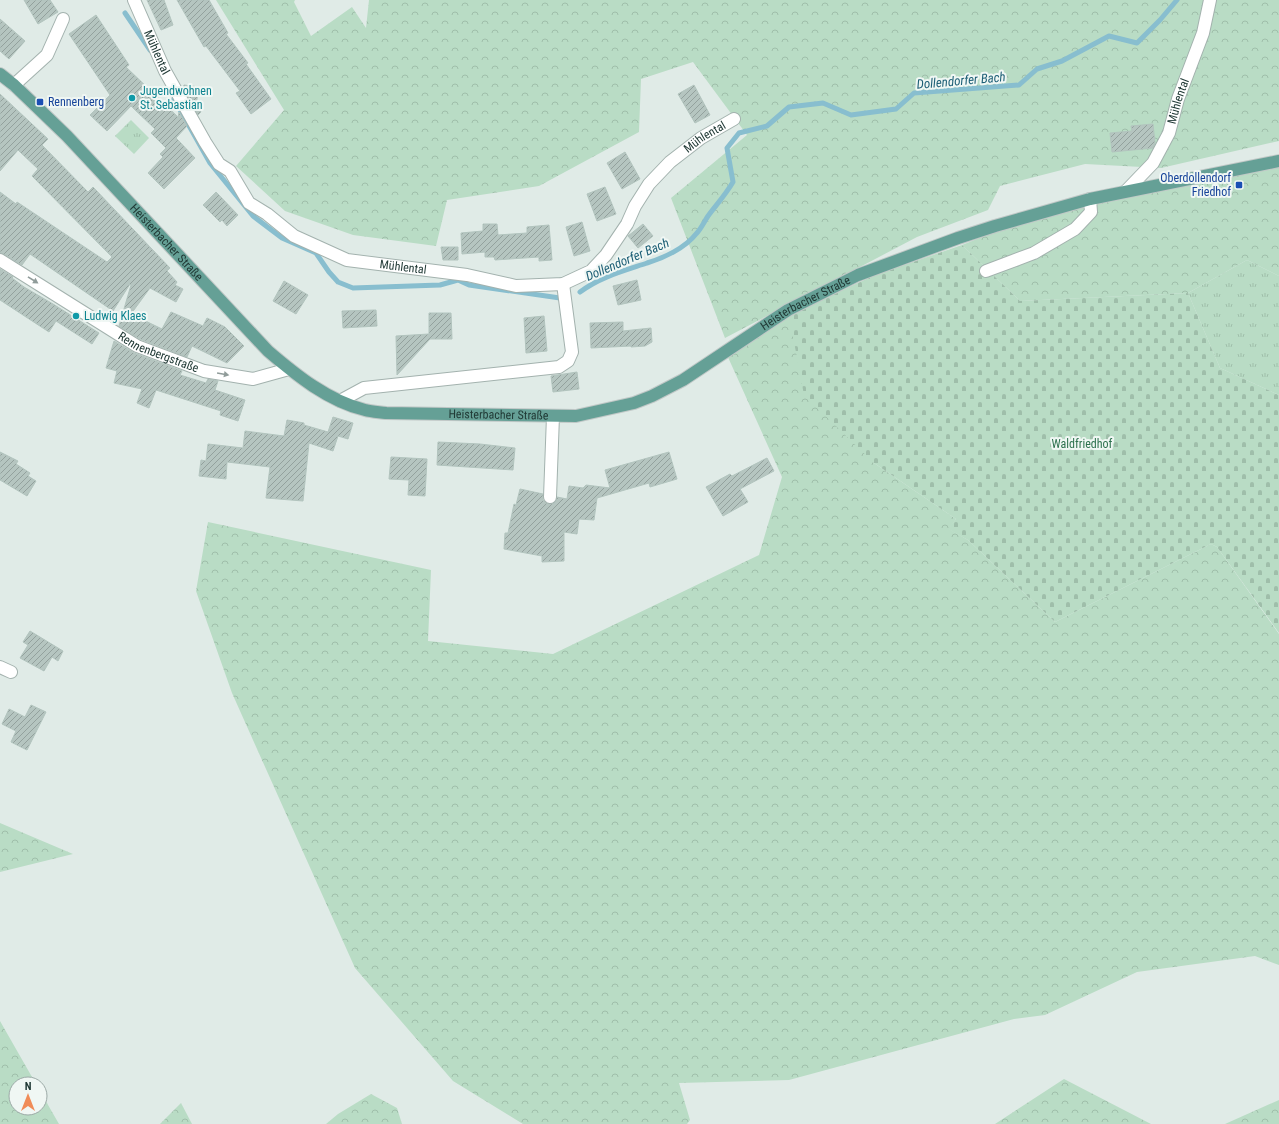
<svg xmlns="http://www.w3.org/2000/svg" width="1279" height="1124" font-family="'Roboto Condensed',sans-serif">
<style>
.grass{fill:url(#grass-tufts)}
.forest{fill:url(#forest-crowns)}
.cemetery{fill:url(#cemetery-stones)}
.lines{fill:none;stroke-linecap:round;stroke-linejoin:round}
.stream{stroke:#88becf;stroke-width:5}
.building{fill:url(#building-hatch);stroke:#b2c4be}
.minor-casing{stroke:#a3b2ae;stroke-width:14}
.major-casing{stroke:#c1c8c7;stroke-width:14}
.minor{stroke:#fff;stroke-width:12}
.major{stroke:#65a096;stroke-width:12}
.oneway{fill:#909c9a}
.culture-dot{fill:#0f9aa8;stroke:#f0f7f4;stroke-width:1.5}
.transit-dot{fill:#1a4fb4;stroke:#f0f7f4;stroke-width:1.5}
.labels{text-anchor:middle;stroke-width:4;stroke-linejoin:round;paint-order:stroke}
.street-label{font-size:12px;fill:#213a36;stroke:#f0f7f4}
.culture-label{font-size:12px;fill:#0d838f;stroke:#f0f7f4;text-anchor:start}
.transit-label{font-size:12px;fill:#164399;stroke:#f0f7f4;text-anchor:start}
.park-label{font-size:12px;fill:#2c714d;stroke:#f0f7f4}
.water-label{font-size:13px;font-style:italic;fill:#1c5e75;stroke:#f0f7f4}
</style>
<defs>
<pattern id="grass-tufts" width="24" height="20" patternUnits="userSpaceOnUse"><rect width="24" height="20" fill="#b9dcc5"/><path d="M3 7l-1-3M5 7V3M7 7l1-3M15 17l-1-3M17 17v-4M19 17l1-3" fill="none" stroke="#9fbeaa"/></pattern>
<pattern id="forest-crowns" width="20" height="18" patternUnits="userSpaceOnUse"><rect width="20" height="18" fill="#b9dcc5"/><path d="M2 6a3 3 0 1 1 6 0M12 15a3 3 0 1 1 6 0" fill="none" stroke="#9fbeaa"/></pattern>
<pattern id="cemetery-stones" width="16" height="16" patternUnits="userSpaceOnUse"><rect width="16" height="16" fill="#b9dcc5"/><path d="M2 7V4a2 2 0 0 1 4 0v3zM10 15v-3a2 2 0 0 1 4 0v3z" fill="#9fbeaa"/></pattern>
<pattern id="building-hatch" width="6" height="6" patternUnits="userSpaceOnUse"><rect width="6" height="6" fill="#b5c5c0"/><path d="M-1 1l2-2M0 6l6-6M5 7l2-2" fill="none" stroke="#93a19d"/></pattern>
</defs>
<rect width="100%" height="100%" fill="#e0ebe7"/>
<g class="grass">
<path d="M 131,120 L 149,138 L 134,154 L 115,136 Z"/>
<path d="M 1247,260 L 1279,276 L 1279,395 L 1220,368 L 1188,293 Z"/>
</g>
<g class="forest">
<path d="M 216,0 L 295,0 L 294,2 L 311,36 L 352,7 L 366,28 L 369,0 L 1279,0 L 1279,141 L 1161,168 L 1085,164 L 1000,186 L 988,210 L 917,237 L 725,338 L 671,198 L 747,135 L 693,62 L 641,79 L 639,132 L 539,186 L 447,200 L 436,246 L 353,235 L 285,211 L 236,166 L 284,110 Z"/>
<path d="M 1279,167 L 1279,276 L 1247,260 L 1188,293 L 1020,301 L 962,245 L 1012,225 L 1091,204 Z"/>
<path d="M 789,315 L 874,463 L 956,519 L 949,529 L 968,540 L 1055,622 L 1211,544 L 1217,547 L 1279,634 L 1279,965 L 1255,956 L 1137,972 L 1045,1015 L 1014,1019 L 789,1080 L 679,1083 L 690,1120 L 687,1124 L 523,1124 L 453,1081 L 355,968 L 232,693 L 196,591 L 208,522 L 431,570 L 428,641 L 553,654 L 759,555 L 782,477 L 727,355 Z"/>
<path d="M 0,823 L 73,854 L 0,872 Z"/>
<path d="M 0,1021 L 36,1084 L 16,1084 L 16,1108 L 40,1108 L 40,1091 L 59,1124 L 0,1124 Z"/>
<path d="M 1064,1079 L 1151,1124 L 995,1124 Z"/>
<path d="M 371,1094 L 397,1108 L 402,1124 L 326,1124 L 338,1114 Z"/>
<path d="M 1279,1100 L 1279,1124 L 1225,1124 Z"/>
<path d="M 181,1103 L 192,1124 L 160,1124 Z"/>
</g>
<path class="cemetery" d="M 962,245 L 1020,301 L 1188,293 L 1220,368 L 1279,395 L 1279,633 L 1217,547 L 1211,544 L 1055,622 L 968,540 L 948,529 L 956,519 L 874,463 L 804,395 L 789,315 L 875,275 Z"/>
<g class="lines">
<g class="stream">
<path d="M 125,13 L 150,50"/>
<path d="M 174,99 L 210,163 L 253,216 L 282,238 L 316,253 L 329,272 L 338,282 L 353,288 L 440,285 L 458,280 L 469,285 L 560,298"/>
<path d="M 580,292 C 600,277 623,271 647,263 C 664,258 685,248 696,234 C 701,229 704,222 708,216 C 717,204 726,194 733,182 L 727,148 L 739,133 L 767,126 L 789,107 L 823,103 L 851,115 L 896,109 L 914,93 L 1019,85 L 1037,69 L 1062,61 L 1109,36 L 1137,43 L 1160,20 L 1177,0"/>
</g>
</g>
<g class="building">
<path d="M 24,0 L 50,0 L 58,12 L 38,24 Z"/>
<path d="M 147,0 L 164,0 L 173,25 L 161,30 Z"/>
<path d="M 177,0 L 209,0 L 228,33 L 226,34 L 248,63 L 246,64 L 271,99 L 251,114 L 236,93 L 240,91 L 206,46 L 204,47 Z"/>
<path d="M 96,15 L 129,65 L 126,67 L 178,117 L 179,112 L 187,126 L 176,138 L 195,158 L 164,189 L 148,173 L 163,157 L 160,154 L 166,148 L 151,133 L 155,129 L 131,106 L 107,131 L 90,115 L 110,95 L 69,34 Z"/>
<path d="M 0,19 L 25,41 L 9,59 L 0,51 Z"/>
<path d="M 184,85 L 199,87 L 196,105 L 201,112 L 198,115 L 183,88 Z"/>
<path d="M 694,85 L 710,115 L 695,123 L 678,94 Z"/>
<path d="M 0,94 L 48,139 L 42,145 L 88,192 L 93,187 L 170,268 L 167,271 L 177,282 L 175,285 L 183,289 L 176,302 L 150,288 L 131,314 L 162,329 L 171,312 L 203,326 L 207,318 L 225,327 L 244,346 L 227,363 L 192,346 L 187,357 L 140,339 L 119,326 L 131,285 L 130,284 L 113,311 L 30,254 L 22,265 L 4,254 L 0,253 L 0,192 L 16,204 L 17,202 L 107,262 L 112,257 L 32,176 L 38,169 L 18,150 L 0,171 Z"/>
<path d="M 1153,124 L 1155,143 L 1153,148 L 1112,152 L 1110,133 L 1132,131 L 1131,126 Z"/>
<path d="M 625,152 L 640,179 L 622,189 L 607,163 Z"/>
<path d="M 605,187 L 616,214 L 597,221 L 587,194 Z"/>
<path d="M 216,192 L 238,215 L 227,226 L 222,220 L 220,222 L 203,205 Z"/>
<path d="M 582,222 L 590,251 L 574,256 L 566,227 Z"/>
<path d="M 483,224 L 497,224 L 498,235 L 527,233 L 527,227 L 549,225 L 552,260 L 539,261 L 539,257 L 495,260 L 494,257 L 485,257 L 485,252 L 462,254 L 461,233 L 483,231 Z"/>
<path d="M 643,224 L 653,236 L 638,248 L 628,236 Z"/>
<path d="M 441,247 L 458,247 L 458,260 L 443,260 Z"/>
<path d="M 0,269 L 13,277 L 12,278 L 24,287 L 53,304 L 99,333 L 92,344 L 56,321 L 49,332 L 0,300 Z"/>
<path d="M 637,280 L 641,300 L 618,305 L 613,286 Z"/>
<path d="M 284,281 L 308,295 L 296,314 L 273,301 Z"/>
<path d="M 376,310 L 377,326 L 343,328 L 342,311 Z"/>
<path d="M 429,313 L 451,313 L 452,339 L 430,339 L 397,375 L 396,336 L 429,334 Z"/>
<path d="M 544,316 L 547,351 L 526,353 L 524,318 Z"/>
<path d="M 623,322 L 623,331 L 651,328 L 652,342 L 645,346 L 631,347 L 631,346 L 591,348 L 590,323 Z"/>
<path d="M 114,341 L 134,353 L 182,371 L 180,375 L 206,383 L 208,379 L 218,381 L 215,390 L 245,400 L 238,421 L 220,415 L 221,411 L 156,390 L 149,408 L 137,403 L 142,389 L 114,383 L 117,371 L 106,368 Z"/>
<path d="M 577,372 L 579,389 L 553,392 L 551,376 Z"/>
<path d="M 333,417 L 353,423 L 348,439 L 338,436 L 333,451 L 309,443 L 303,501 L 266,498 L 270,467 L 227,462 L 226,479 L 199,476 L 201,460 L 206,461 L 208,444 L 243,448 L 245,431 L 284,436 L 287,420 L 304,423 L 304,425 L 328,432 Z"/>
<path d="M 438,442 L 480,444 L 515,448 L 513,470 L 437,465 Z"/>
<path d="M 0,452 L 18,461 L 16,464 L 30,473 L 28,476 L 36,481 L 27,496 L 0,480 Z"/>
<path d="M 669,452 L 677,479 L 650,487 L 649,483 L 597,498 L 594,520 L 579,519 L 577,534 L 564,532 L 564,561 L 542,562 L 542,556 L 504,549 L 505,533 L 508,533 L 514,504 L 516,505 L 520,489 L 543,494 L 543,500 L 546,503 L 553,504 L 556,501 L 557,497 L 567,499 L 569,486 L 583,488 L 586,485 L 610,488 L 605,470 Z"/>
<path d="M 391,457 L 427,459 L 425,496 L 408,495 L 409,480 L 389,479 Z"/>
<path d="M 767,458 L 774,471 L 740,489 L 748,502 L 723,516 L 706,487 L 730,474 L 732,476 Z"/>
<path d="M 30,631 L 63,651 L 58,661 L 52,657 L 44,671 L 20,658 L 28,645 L 23,642 Z"/>
<path d="M 31,705 L 46,712 L 27,750 L 11,742 L 16,731 L 2,724 L 9,709 L 25,717 Z"/>
</g>
<g class="lines">
<g class="minor-casing">
<g id="minor">
<path id="s1" d="M 134,0 L 165,71 L 205,142 L 219,164 L 230,171 L 249,203 L 267,214 L 294,236 L 347,260 L 467,275 L 516,286 L 563,284 L 591,271 L 606,255 L 627,224 L 635,206 L 649,184 L 670,162 L 701,138 L 734,119"/>
<path d="M 14,85 L 47,55 L 63,19"/>
<path id="s2" d="M 1126,191 L 1153,163 L 1169,133 L 1178,99 L 1203,33 L 1210,0"/>
<path id="s3" d="M 0,260 L 137,346 L 204,371 L 253,379 L 289,369"/>
<path d="M 986,271 L 1034,253 L 1075,229 L 1091,212 L 1090,199"/>
<path d="M 340,401 L 364,388 L 559,367 L 568,361 L 572,352 L 563,284"/>
<path d="M 550,497 L 553,416"/>
<path d="M 0,667 L 11,672"/>
</g>
</g>
<g class="major-casing">
<g id="major">
<path id="s4" d="M 0,74 L 14,85 L 67,136 L 268,351 C 296,375 328,401 365,410 C 372,412 379,412 386,413 L 576,416 L 634,403 L 652,396 L 683,380 L 788,310 L 858,275 L 958,238 L 995,226 L 1090,199 L 1279,161"/>
</g>
</g>
<use href="#minor" class="minor"/>
<use href="#major" class="major"/>
</g>
<defs><path id="oneway-solid" d="M-6-.8H1V-3.2L6.5 0L1 3.2V.8H-6Z"/></defs>
<g class="oneway">
<use href="#oneway-solid" transform="translate(33 280) rotate(32)"/>
<use href="#oneway-solid" transform="translate(223 374) rotate(10)"/>
</g>
<g class="culture-dot">
<circle cx="132" cy="98" r="4"/>
<circle cx="76" cy="316" r="4"/>
</g>
<g class="transit-dot">
<rect x="36" y="98" width="8" height="8" rx="2"/>
<rect x="1235" y="181" width="8" height="8" rx="2"/>
</g>
<g class="labels">
<g class="street-label">
<text dy="4" stroke="none"><textPath href="#s1" startOffset="57">Mühlental</textPath></text>
<text dy="4" stroke="none"><textPath href="#s2" startOffset="106">Mühlental</textPath></text>
<text dy="4" stroke="none"><textPath href="#s1" startOffset="777">Mühlental</textPath></text>
<text dy="4" stroke="none"><textPath href="#s4" startOffset="237">Heisterbacher Straße</textPath></text>
<text dy="4" stroke="none"><textPath href="#s1" startOffset="406">Mühlental</textPath></text>
<text dy="4" stroke="none"><textPath href="#s4" startOffset="970">Heisterbacher Straße</textPath></text>
<text dy="4" stroke="none"><textPath href="#s3" startOffset="184">Rennenbergstraße</textPath></text>
<text dy="4" stroke="none"><textPath href="#s4" startOffset="634">Heisterbacher Straße</textPath></text>
</g>
<g class="culture-label">
<text x="140" y="95">Jugendwohnen<tspan x="140" dy="14">St. Sebastian</tspan></text>
<text x="84" y="320">Ludwig Klaes</text>
</g>
<g class="transit-label">
<text x="48" y="106">Rennenberg</text>
<text x="1231" y="182" text-anchor="end">Oberdollendorf<tspan x="1231" dy="14">Friedhof</tspan></text>
</g>
<g class="park-label">
<text x="1082" y="448">Waldfriedhof</text>
</g>
<g class="water-label">
<text transform="translate(961 80) rotate(-5)" y="5">Dollendorfer Bach</text>
<text transform="translate(627 259) rotate(-23)" y="5">Dollendorfer Bach</text>
</g>
</g>
<g transform="translate(28 1096)"><circle r="19" fill="#f0f7f4" stroke="#9daba8"/>
<path d="M0-3L7 15L0 10L-7 15Z" fill="#f08c58"/>
<text y="-6" font-size="11" font-weight="bold" text-anchor="middle" fill="#213a36">N</text>
</g>
</svg>
